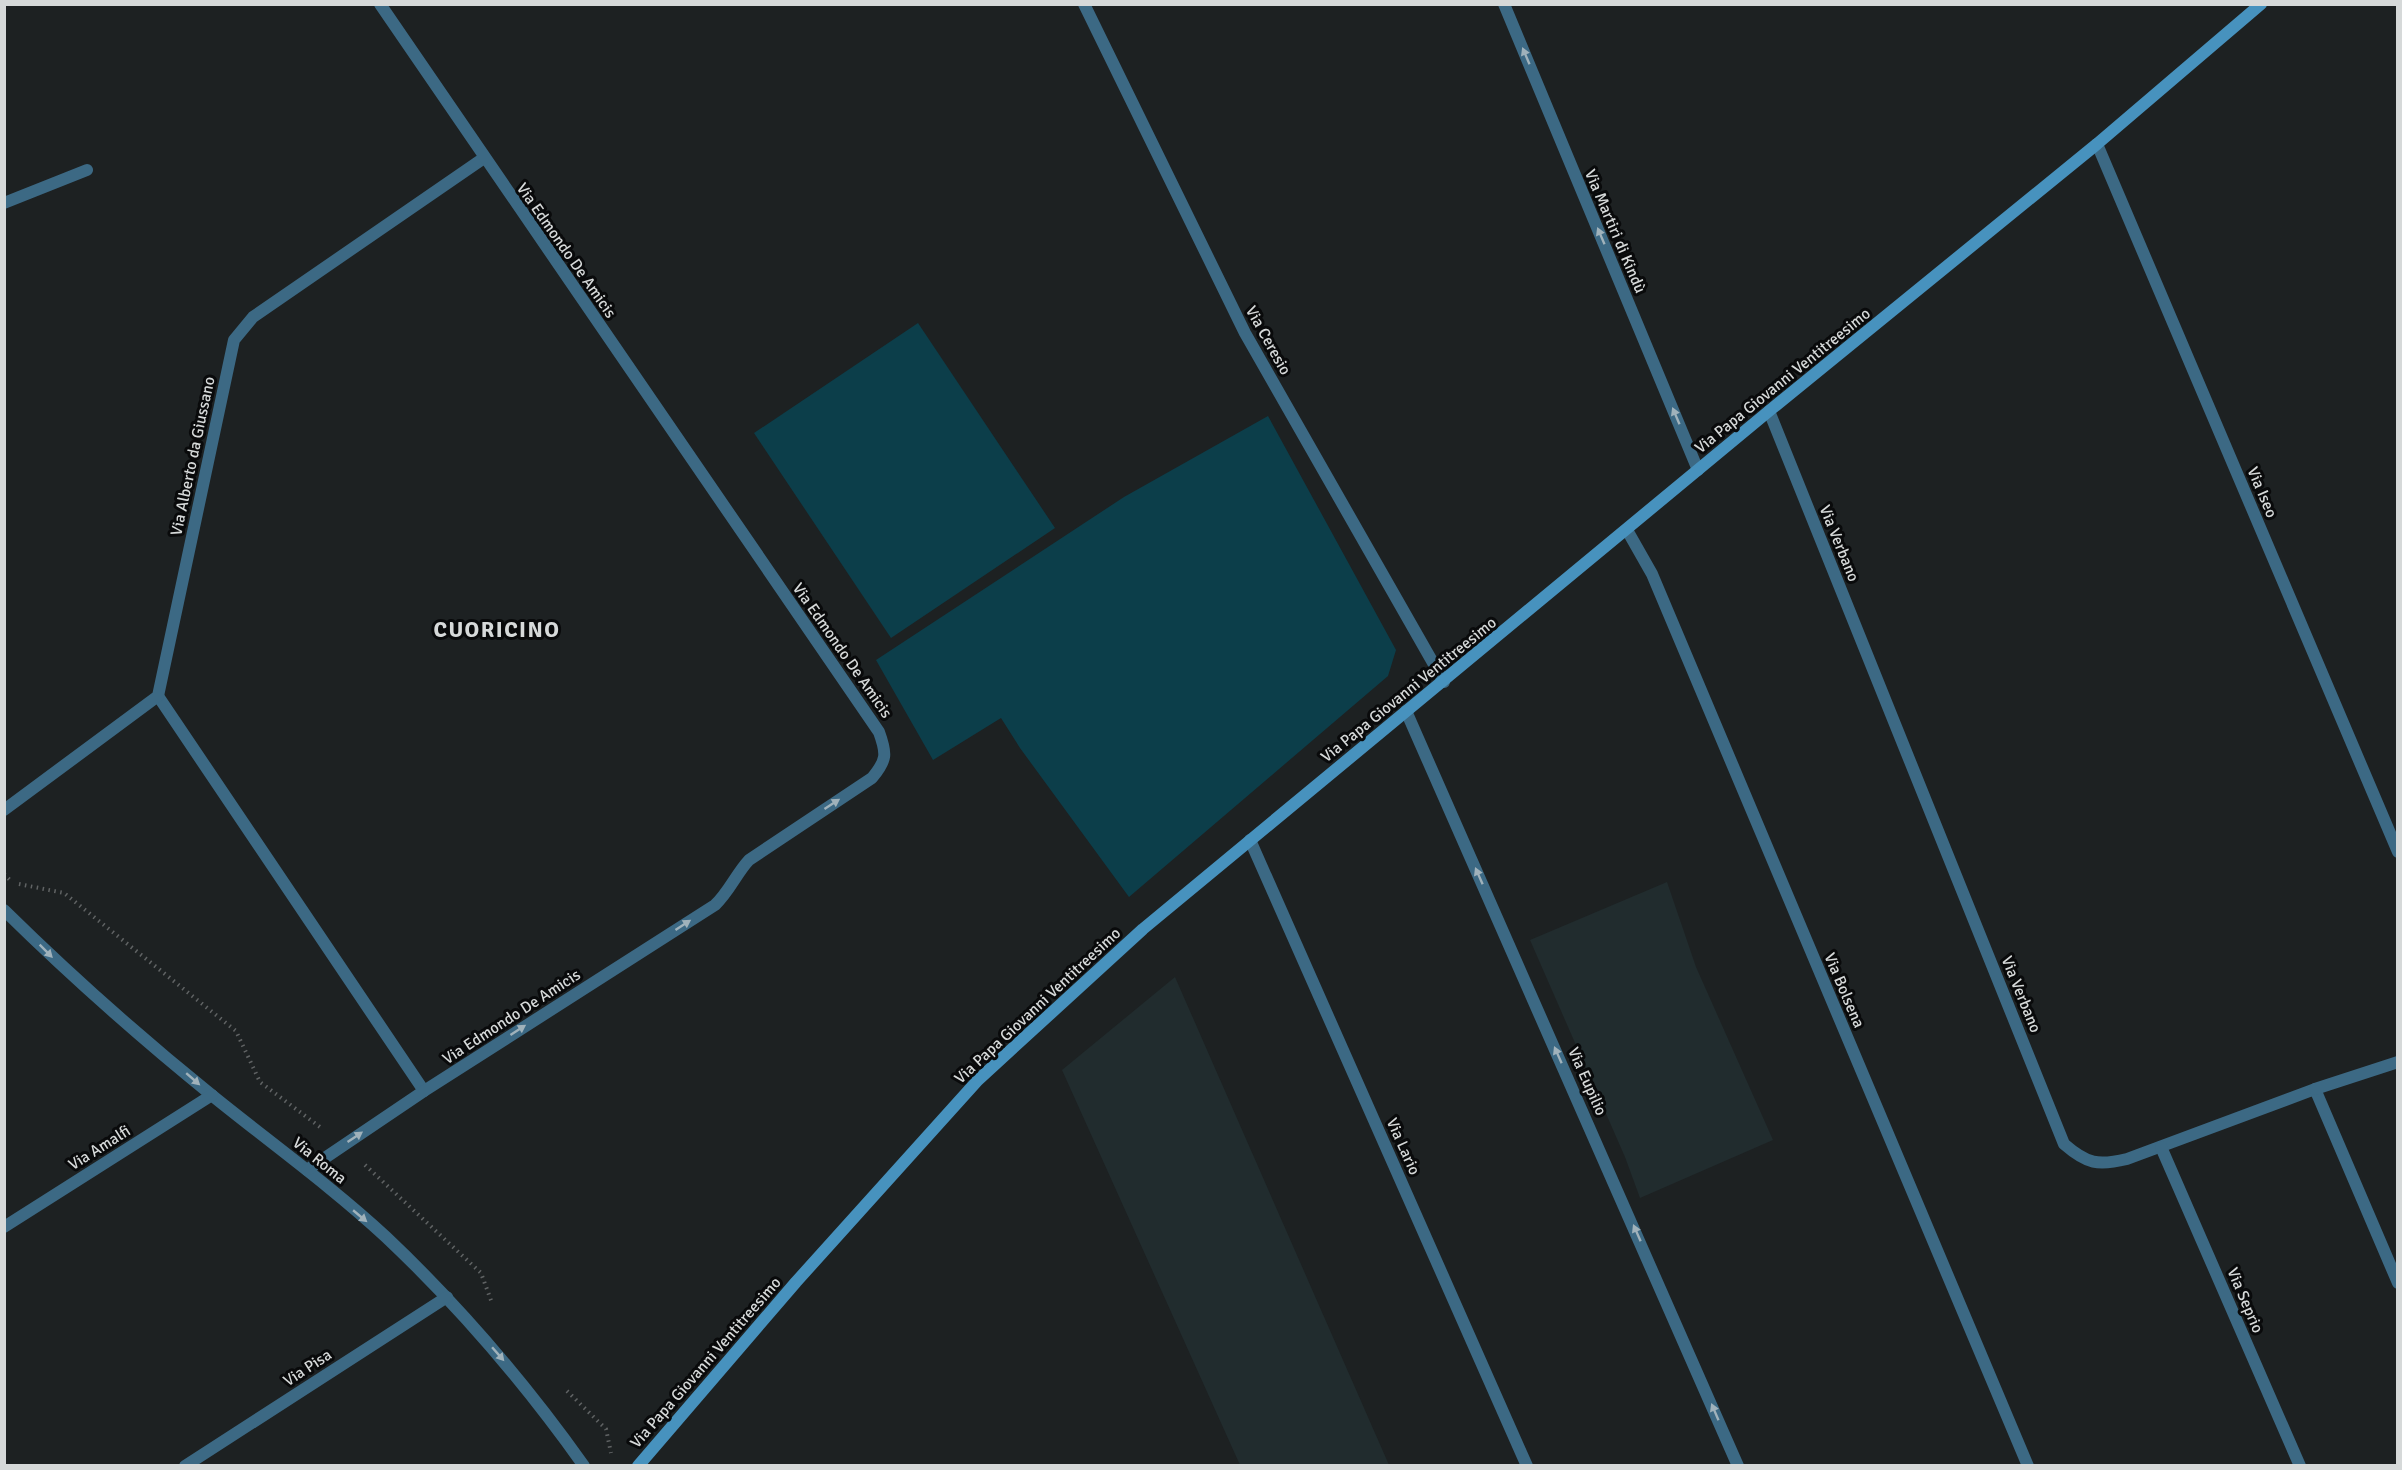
<svg xmlns="http://www.w3.org/2000/svg" width="2402" height="1470" font-family="Signika,sans-serif">
<style>
.built{fill:#212c2e}
.green{fill:#0c3e4a}
.lines{fill:none;stroke-linecap:round;stroke-linejoin:round}
.path{stroke:#606364;stroke-width:4;stroke-dasharray:1.5 4.5;stroke-linecap:butt}
.lane{stroke:#3c6984;stroke-width:12}
.street{stroke:#3c6984;stroke-width:12}
.secondary{stroke:#4792be;stroke-width:12}
.oneway{fill:#a0b2bb}
.labels{text-anchor:middle;stroke-width:6;stroke-linejoin:round;paint-order:stroke}
.street-label{font-size:16px;fill:#d6d9d9;stroke:#090a0b}
.district-label{font-size:22px;font-weight:bold;letter-spacing:1.5px;fill:#d6d9d9;stroke:#090a0b}
</style>
<rect width="100%" height="100%" fill="#1d2122"/>
<g class="built">
<path d="M 1667,882 L 1696,967 L 1773,1140 L 1640,1198 L 1625,1157 L 1530,940 Z"/>
<path d="M 1175,977 L 1389,1465 L 1240,1465 L 1062,1070 Z"/>
</g>
<g class="green">
<path d="M 918,323 L 1055,528 L 891,638 L 754,433 Z"/>
<path d="M 1268,416 L 1396,650 L 1388,676 L 1129,897 L 1020,748 L 1001,718 L 933,760 L 876,660 L 1124,497 Z"/>
</g>
<g class="lines">
<g class="path">
<path d="M 4,874 L 12,882"/>
<path d="M 19,884 L 64,893 L 236,1031 L 260,1082 L 320,1127"/>
<path d="M 365,1165 L 481,1273 L 492,1303"/>
<path d="M 567,1391 L 606,1429 L 611,1453"/>
</g>
<path class="lane" d="M 158,696 L 424,1091"/>
<g class="street">
<path d="M 1084,4 L 1245,333 L 1444,682"/>
<path d="M 1504,4 L 1698,470"/>
<path d="M 2097,144 L 2398,852"/>
<path d="M 4,203 L 87,170"/>
<path d="M 1769,411 L 2064,1144 C 2087,1164 2098,1166 2127,1159 L 2315,1089 L 2398,1283"/>
<path d="M 1627,530 L 1652,574 L 2028,1466"/>
<path d="M 1406,711 L 1738,1466"/>
<path d="M 4,810 L 158,696 L 234,340 L 253,317 L 484,158"/>
<path d="M 1250,840 L 1527,1466"/>
<path d="M 4,910 C 71,976 141,1038 214,1097 C 271,1143 332,1187 386,1237 C 460,1307 525,1383 584,1466"/>
<path d="M 2315,1089 L 2398,1062"/>
<path d="M 2161,1147 L 2300,1466"/>
<path d="M 307,1170 L 424,1091 L 715,905 C 729,892 736,874 749,860 L 872,778 C 887,760 887,754 879,732 L 380,4"/>
<path d="M 4,1227 L 212,1095"/>
<path d="M 185,1466 L 447,1297"/>
</g>
<path class="secondary" d="M 638,1466 L 796,1282 L 978,1080 L 1143,929 L 1769,411 L 2097,144 L 2261,4"/>
</g>
<defs><path id="oneway-solid" d="M-6-.8H1V-3.2L6.5 0L1 3.2V.8H-6Z" transform="scale(1.5)"/></defs>
<g class="oneway">
<use href="#oneway-solid" transform="translate(1526 56) rotate(-113)"/>
<use href="#oneway-solid" transform="translate(1601 236) rotate(-113)"/>
<use href="#oneway-solid" transform="translate(1676 416) rotate(-113)"/>
<use href="#oneway-solid" transform="translate(832 804) rotate(-33)"/>
<use href="#oneway-solid" transform="translate(1479 876) rotate(-114)"/>
<use href="#oneway-solid" transform="translate(683 925) rotate(-33)"/>
<use href="#oneway-solid" transform="translate(46 951) rotate(45)"/>
<use href="#oneway-solid" transform="translate(518 1030) rotate(-33)"/>
<use href="#oneway-solid" transform="translate(1558 1055) rotate(-114)"/>
<use href="#oneway-solid" transform="translate(193 1079) rotate(41)"/>
<use href="#oneway-solid" transform="translate(355 1137) rotate(-34)"/>
<use href="#oneway-solid" transform="translate(360 1216) rotate(40)"/>
<use href="#oneway-solid" transform="translate(1637 1233) rotate(-114)"/>
<use href="#oneway-solid" transform="translate(498 1354) rotate(49)"/>
<use href="#oneway-solid" transform="translate(1715 1412) rotate(-113)"/>
</g>
<g class="labels">
<g class="street-label">
<text transform="translate(1616 231) rotate(67)" y="6">Via Martiri di Kindù</text>
<text transform="translate(567 250) rotate(55)" y="6">Via Edmondo De Amicis</text>
<text transform="translate(1269 340) rotate(61)" y="6">Via Ceresio</text>
<text transform="translate(1782 380) rotate(-39)" y="6">Via Papa Giovanni Ventitreesimo</text>
<text transform="translate(192 456) rotate(-78)" y="6">Via Alberto da Giussano</text>
<text transform="translate(2263 492) rotate(67)" y="6">Via Iseo</text>
<text transform="translate(1840 543) rotate(68)" y="6">Via Verbano</text>
<text transform="translate(843 650) rotate(55)" y="6">Via Edmondo De Amicis</text>
<text transform="translate(1408 689) rotate(-39)" y="6">Via Papa Giovanni Ventitreesimo</text>
<text transform="translate(1845 990) rotate(67)" y="6">Via Bolsena</text>
<text transform="translate(2022 994) rotate(68)" y="6">Via Verbano</text>
<text transform="translate(1037 1005) rotate(-43)" y="6">Via Papa Giovanni Ventitreesimo</text>
<text transform="translate(511 1016) rotate(-33)" y="6">Via Edmondo De Amicis</text>
<text transform="translate(1588 1081) rotate(66)" y="6">Via Eupilio</text>
<text transform="translate(1404 1146) rotate(66)" y="6">Via Lario</text>
<text transform="translate(99 1147) rotate(-32)" y="6">Via Amalfi</text>
<text transform="translate(320 1160) rotate(39)" y="6">Via Roma</text>
<text transform="translate(2246 1300) rotate(67)" y="6">Via Seprio</text>
<text transform="translate(705 1362) rotate(-49)" y="6">Via Papa Giovanni Ventitreesimo</text>
<text transform="translate(307 1367) rotate(-33)" y="6">Via Pisa</text>
</g>
<g class="district-label">
<text x="497" y="637">CUORICINO</text>
</g>
</g>
<rect width="2402" height="1470" fill="none" stroke="#d6d9d9" stroke-width="12"/>
</svg>
